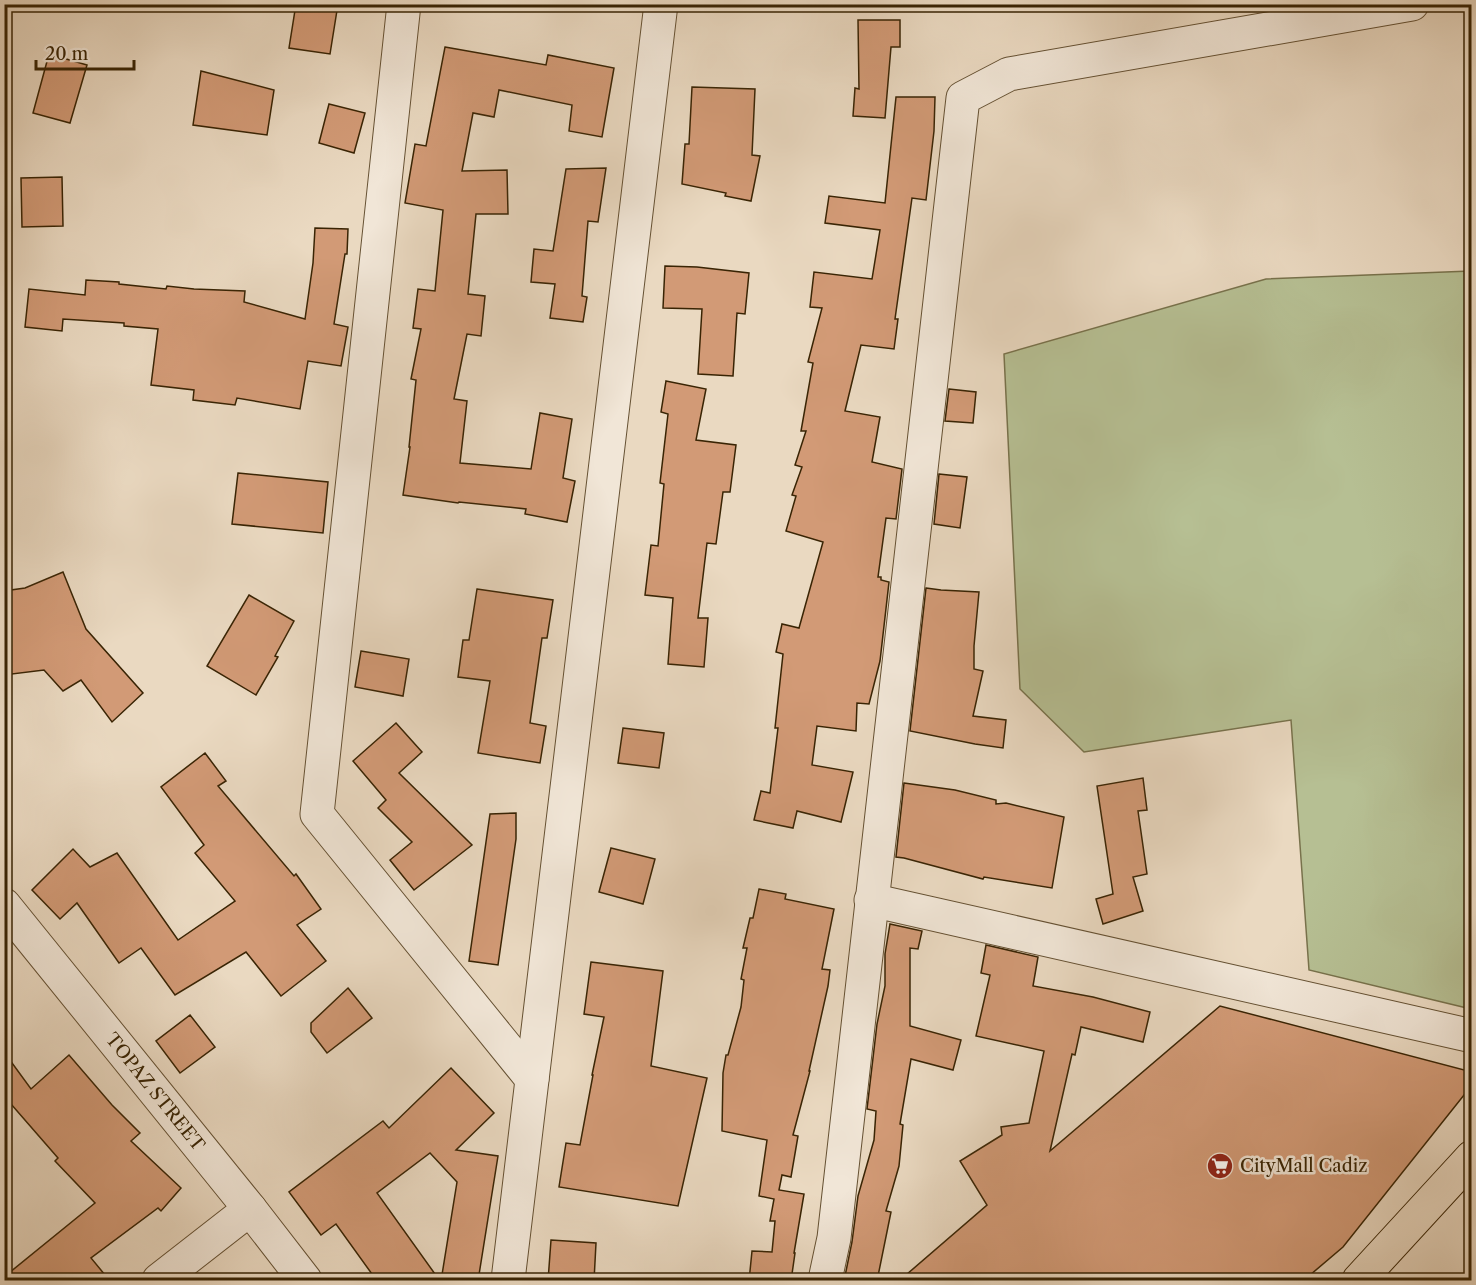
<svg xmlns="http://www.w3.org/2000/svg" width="1476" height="1285" font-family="'Libre Caslon Text',serif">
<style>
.green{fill:#b6bf93;stroke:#78724c;stroke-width:1.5}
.building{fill:#d29a76;stroke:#392404;stroke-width:1.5}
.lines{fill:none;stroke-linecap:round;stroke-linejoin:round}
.minor-casing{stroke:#655133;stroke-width:35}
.major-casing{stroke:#392404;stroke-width:35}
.minor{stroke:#f1e6d7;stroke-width:33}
.major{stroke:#ead9c1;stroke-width:33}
.labels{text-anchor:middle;stroke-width:5;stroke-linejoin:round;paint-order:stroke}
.street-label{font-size:18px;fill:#392404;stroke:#f1e6d7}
.poi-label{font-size:18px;fill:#392404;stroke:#f1e6d7;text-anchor:start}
</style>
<rect width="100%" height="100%" fill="#ead9c1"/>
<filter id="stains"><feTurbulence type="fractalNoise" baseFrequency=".00333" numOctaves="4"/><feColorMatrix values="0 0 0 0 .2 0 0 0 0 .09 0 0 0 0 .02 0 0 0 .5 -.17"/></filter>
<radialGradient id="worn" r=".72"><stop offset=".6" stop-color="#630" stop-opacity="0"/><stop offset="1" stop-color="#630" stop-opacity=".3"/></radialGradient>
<path class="green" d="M 1471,271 L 1472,271 L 1471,1009 L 1309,970 L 1291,720 L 1084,752 L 1020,689 L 1004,354 L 1266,279 Z"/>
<g class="building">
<path d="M 296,4 L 338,4 L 330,54 L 289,48 Z"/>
<path d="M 858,20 L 900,20 L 900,47 L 891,47 L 885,118 L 853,116 L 855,88 L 859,89 Z"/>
<path d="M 445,47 L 546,65 L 548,55 L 614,68 L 602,137 L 569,131 L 572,105 L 499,90 L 494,117 L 473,113 L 462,171 L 507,170 L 508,214 L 476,214 L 468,294 L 485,296 L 481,336 L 467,334 L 454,399 L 467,401 L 460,463 L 531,469 L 540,413 L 572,419 L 563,478 L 575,481 L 567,522 L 525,514 L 526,509 L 459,502 L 458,503 L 403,495 L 410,447 L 409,447 L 416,380 L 411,379 L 421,329 L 413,328 L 418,289 L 435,291 L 443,210 L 405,203 L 415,144 L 426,146 Z"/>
<path d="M 49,54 L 87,65 L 70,123 L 33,113 Z"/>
<path d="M 201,71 L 274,90 L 267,135 L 193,125 Z"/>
<path d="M 692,87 L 755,89 L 752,155 L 760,156 L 751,201 L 725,196 L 726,193 L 682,184 L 685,144 L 689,144 Z"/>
<path d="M 896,97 L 935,97 L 934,131 L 926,200 L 912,198 L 895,319 L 898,319 L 894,349 L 861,345 L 845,411 L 880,417 L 872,462 L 902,469 L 896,519 L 886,518 L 878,577 L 881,577 L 881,580 L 889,582 L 880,661 L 869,704 L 857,703 L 856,731 L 817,726 L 812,765 L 853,772 L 841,822 L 797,811 L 793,828 L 754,820 L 761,791 L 770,793 L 778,728 L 775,728 L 783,654 L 776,652 L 782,624 L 799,628 L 823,542 L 786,531 L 796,496 L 792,495 L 802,467 L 795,465 L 806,431 L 801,431 L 813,363 L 808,362 L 822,308 L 810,307 L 814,272 L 872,279 L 880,230 L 825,223 L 829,196 L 885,203 Z"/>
<path d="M 329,104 L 365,113 L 354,153 L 319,143 Z"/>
<path d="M 606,168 L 598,222 L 588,221 L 582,296 L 587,297 L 583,322 L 550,318 L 555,284 L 531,282 L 534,249 L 553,251 L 566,169 Z"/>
<path d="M 62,177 L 63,226 L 22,227 L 21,178 Z"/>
<path d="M 315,228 L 348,229 L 347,254 L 345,254 L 334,324 L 348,327 L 341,366 L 308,361 L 300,409 L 237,398 L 235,405 L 193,400 L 194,390 L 151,385 L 158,329 L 124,326 L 124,323 L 63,319 L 62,331 L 25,327 L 29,289 L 85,295 L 86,280 L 119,282 L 119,284 L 166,289 L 167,286 L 194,289 L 245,291 L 244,302 L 305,319 L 313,263 Z"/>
<path d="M 665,266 L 697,267 L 749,273 L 745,314 L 737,313 L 733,376 L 698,374 L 702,309 L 663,308 Z"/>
<path d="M 666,381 L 706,389 L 696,440 L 736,445 L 730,492 L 723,492 L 716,544 L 707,543 L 698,618 L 708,618 L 704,667 L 668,664 L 673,598 L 645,595 L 651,545 L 658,546 L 664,484 L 660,483 L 668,414 L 661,412 Z"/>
<path d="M 949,389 L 976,392 L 973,423 L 945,421 Z"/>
<path d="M 238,473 L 328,482 L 323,533 L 232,524 Z"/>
<path d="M 939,474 L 967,477 L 960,528 L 934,524 Z"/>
<path d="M 63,572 L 86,629 L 143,693 L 112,722 L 81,680 L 63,691 L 44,670 L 4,675 L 4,591 L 25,588 Z"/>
<path d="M 926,588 L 941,590 L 979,592 L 974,646 L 974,669 L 983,671 L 973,716 L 1006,720 L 1003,748 L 975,744 L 910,731 Z"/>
<path d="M 477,589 L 553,600 L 547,638 L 542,638 L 530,723 L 546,726 L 540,763 L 478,753 L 490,681 L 458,677 L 463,640 L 469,640 Z"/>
<path d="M 249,595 L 294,621 L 275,656 L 278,657 L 256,695 L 207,666 Z"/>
<path d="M 361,651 L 409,659 L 403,696 L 355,687 Z"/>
<path d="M 396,723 L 422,752 L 399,773 L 472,845 L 414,890 L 390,860 L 412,842 L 378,808 L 386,800 L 353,761 Z"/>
<path d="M 623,728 L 664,733 L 659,768 L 618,763 Z"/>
<path d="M 205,753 L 226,781 L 218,786 L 294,876 L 296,874 L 321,909 L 297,925 L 326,961 L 281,996 L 246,952 L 175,995 L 141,948 L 119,963 L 77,903 L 60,919 L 32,890 L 73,849 L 90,867 L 117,853 L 178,940 L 235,901 L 195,853 L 204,845 L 161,787 Z"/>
<path d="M 1143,778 L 1147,810 L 1138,811 L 1147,874 L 1133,877 L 1143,911 L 1103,924 L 1096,899 L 1113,894 L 1097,786 Z"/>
<path d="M 904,783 L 955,790 L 996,800 L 996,804 L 1006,803 L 1064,817 L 1052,888 L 984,877 L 983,879 L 904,858 L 896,857 Z"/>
<path d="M 516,813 L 516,839 L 498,965 L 469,961 L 490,814 Z"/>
<path d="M 611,848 L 655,859 L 643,904 L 599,892 Z"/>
<path d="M 759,889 L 786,894 L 785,899 L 834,909 L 822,969 L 830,970 L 828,986 L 809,1071 L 810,1071 L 793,1135 L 798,1136 L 791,1177 L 782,1175 L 779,1190 L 804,1194 L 794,1253 L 795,1253 L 791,1281 L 749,1281 L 752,1251 L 772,1252 L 775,1221 L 770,1221 L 774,1199 L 759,1196 L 767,1140 L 722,1131 L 723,1073 L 726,1055 L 728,1055 L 741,1007 L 744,980 L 741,979 L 747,948 L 743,948 L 750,918 L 753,918 Z"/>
<path d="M 890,924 L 922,931 L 918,949 L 910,948 L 910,1026 L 961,1040 L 953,1070 L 911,1059 L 900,1124 L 903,1125 L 899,1166 L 886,1211 L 891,1212 L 877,1281 L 844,1281 L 852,1242 L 858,1196 L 874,1140 L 876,1111 L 867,1109 L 877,1024 L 885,986 L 885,954 Z"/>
<path d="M 986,945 L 1038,957 L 1033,986 L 1093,997 L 1150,1012 L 1143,1042 L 1081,1027 L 1075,1055 L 1072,1054 L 1050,1151 L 1220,1006 L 1472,1072 L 1472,1085 L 1343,1247 L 1303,1281 L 899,1281 L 987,1205 L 960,1161 L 1002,1135 L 1001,1127 L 1029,1123 L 1044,1051 L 976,1036 L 990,975 L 981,973 Z"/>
<path d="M 591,962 L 663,971 L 651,1066 L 707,1078 L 678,1206 L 559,1187 L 566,1143 L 580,1145 L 593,1075 L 592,1075 L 604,1017 L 584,1014 Z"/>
<path d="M 348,988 L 372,1018 L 327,1053 L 311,1032 L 311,1023 Z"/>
<path d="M 190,1015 L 215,1047 L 180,1073 L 156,1041 Z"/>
<path d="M 4,1052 L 31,1089 L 69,1055 L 112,1105 L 140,1133 L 131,1141 L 181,1188 L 161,1211 L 158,1208 L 91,1258 L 110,1281 L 4,1281 L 4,1277 L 95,1203 L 55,1161 L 58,1158 L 4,1096 Z"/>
<path d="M 451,1068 L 494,1113 L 456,1150 L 498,1156 L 478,1281 L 441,1281 L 457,1182 L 430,1153 L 377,1193 L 440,1281 L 377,1281 L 336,1224 L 321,1235 L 289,1192 L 383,1121 L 389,1128 Z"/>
<path d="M 551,1240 L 596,1243 L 594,1281 L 548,1281 Z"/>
</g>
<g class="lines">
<g class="minor-casing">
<g id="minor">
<path d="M 404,4 L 317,814 L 532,1079"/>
<path d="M 871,900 L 1472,1036"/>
<path d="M 4,905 L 250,1209 L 305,1280"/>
<path d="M 159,1280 L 250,1209"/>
<path d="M 508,1280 L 661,4"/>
<path d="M 825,1280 L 834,1238 L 963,98 L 1009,74 L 1412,4"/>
</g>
</g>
<g class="major-casing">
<path id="major" d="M 1359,1280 L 1472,1157"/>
</g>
<use href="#minor" class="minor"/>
<use href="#major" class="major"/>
</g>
<defs>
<g id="supermarket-disc" transform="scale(1.35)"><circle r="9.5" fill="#8f2418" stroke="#f1e6d7"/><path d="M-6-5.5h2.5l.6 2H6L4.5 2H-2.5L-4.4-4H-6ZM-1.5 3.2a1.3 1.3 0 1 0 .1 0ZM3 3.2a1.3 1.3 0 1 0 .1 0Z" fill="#fff"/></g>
</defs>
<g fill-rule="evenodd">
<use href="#supermarket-disc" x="1220" y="1166"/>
</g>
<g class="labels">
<g class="street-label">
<text transform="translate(155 1092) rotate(51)" y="6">TOPAZ STREET</text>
</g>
<g class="poi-label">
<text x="1240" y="1172">CityMall Cadiz</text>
</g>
</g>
<rect width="1476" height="1285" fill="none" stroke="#ead9c1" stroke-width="24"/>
<rect x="6" y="6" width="1464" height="1273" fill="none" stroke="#392404" stroke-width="3"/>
<rect x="12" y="12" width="1452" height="1261" fill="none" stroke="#392404" stroke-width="1.5"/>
<path d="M36 60v9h98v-9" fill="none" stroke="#392404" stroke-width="3"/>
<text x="45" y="60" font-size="18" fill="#392404" stroke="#f1e6d7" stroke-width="4.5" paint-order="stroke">20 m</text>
<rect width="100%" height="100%" filter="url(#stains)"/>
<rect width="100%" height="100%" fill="url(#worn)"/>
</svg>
